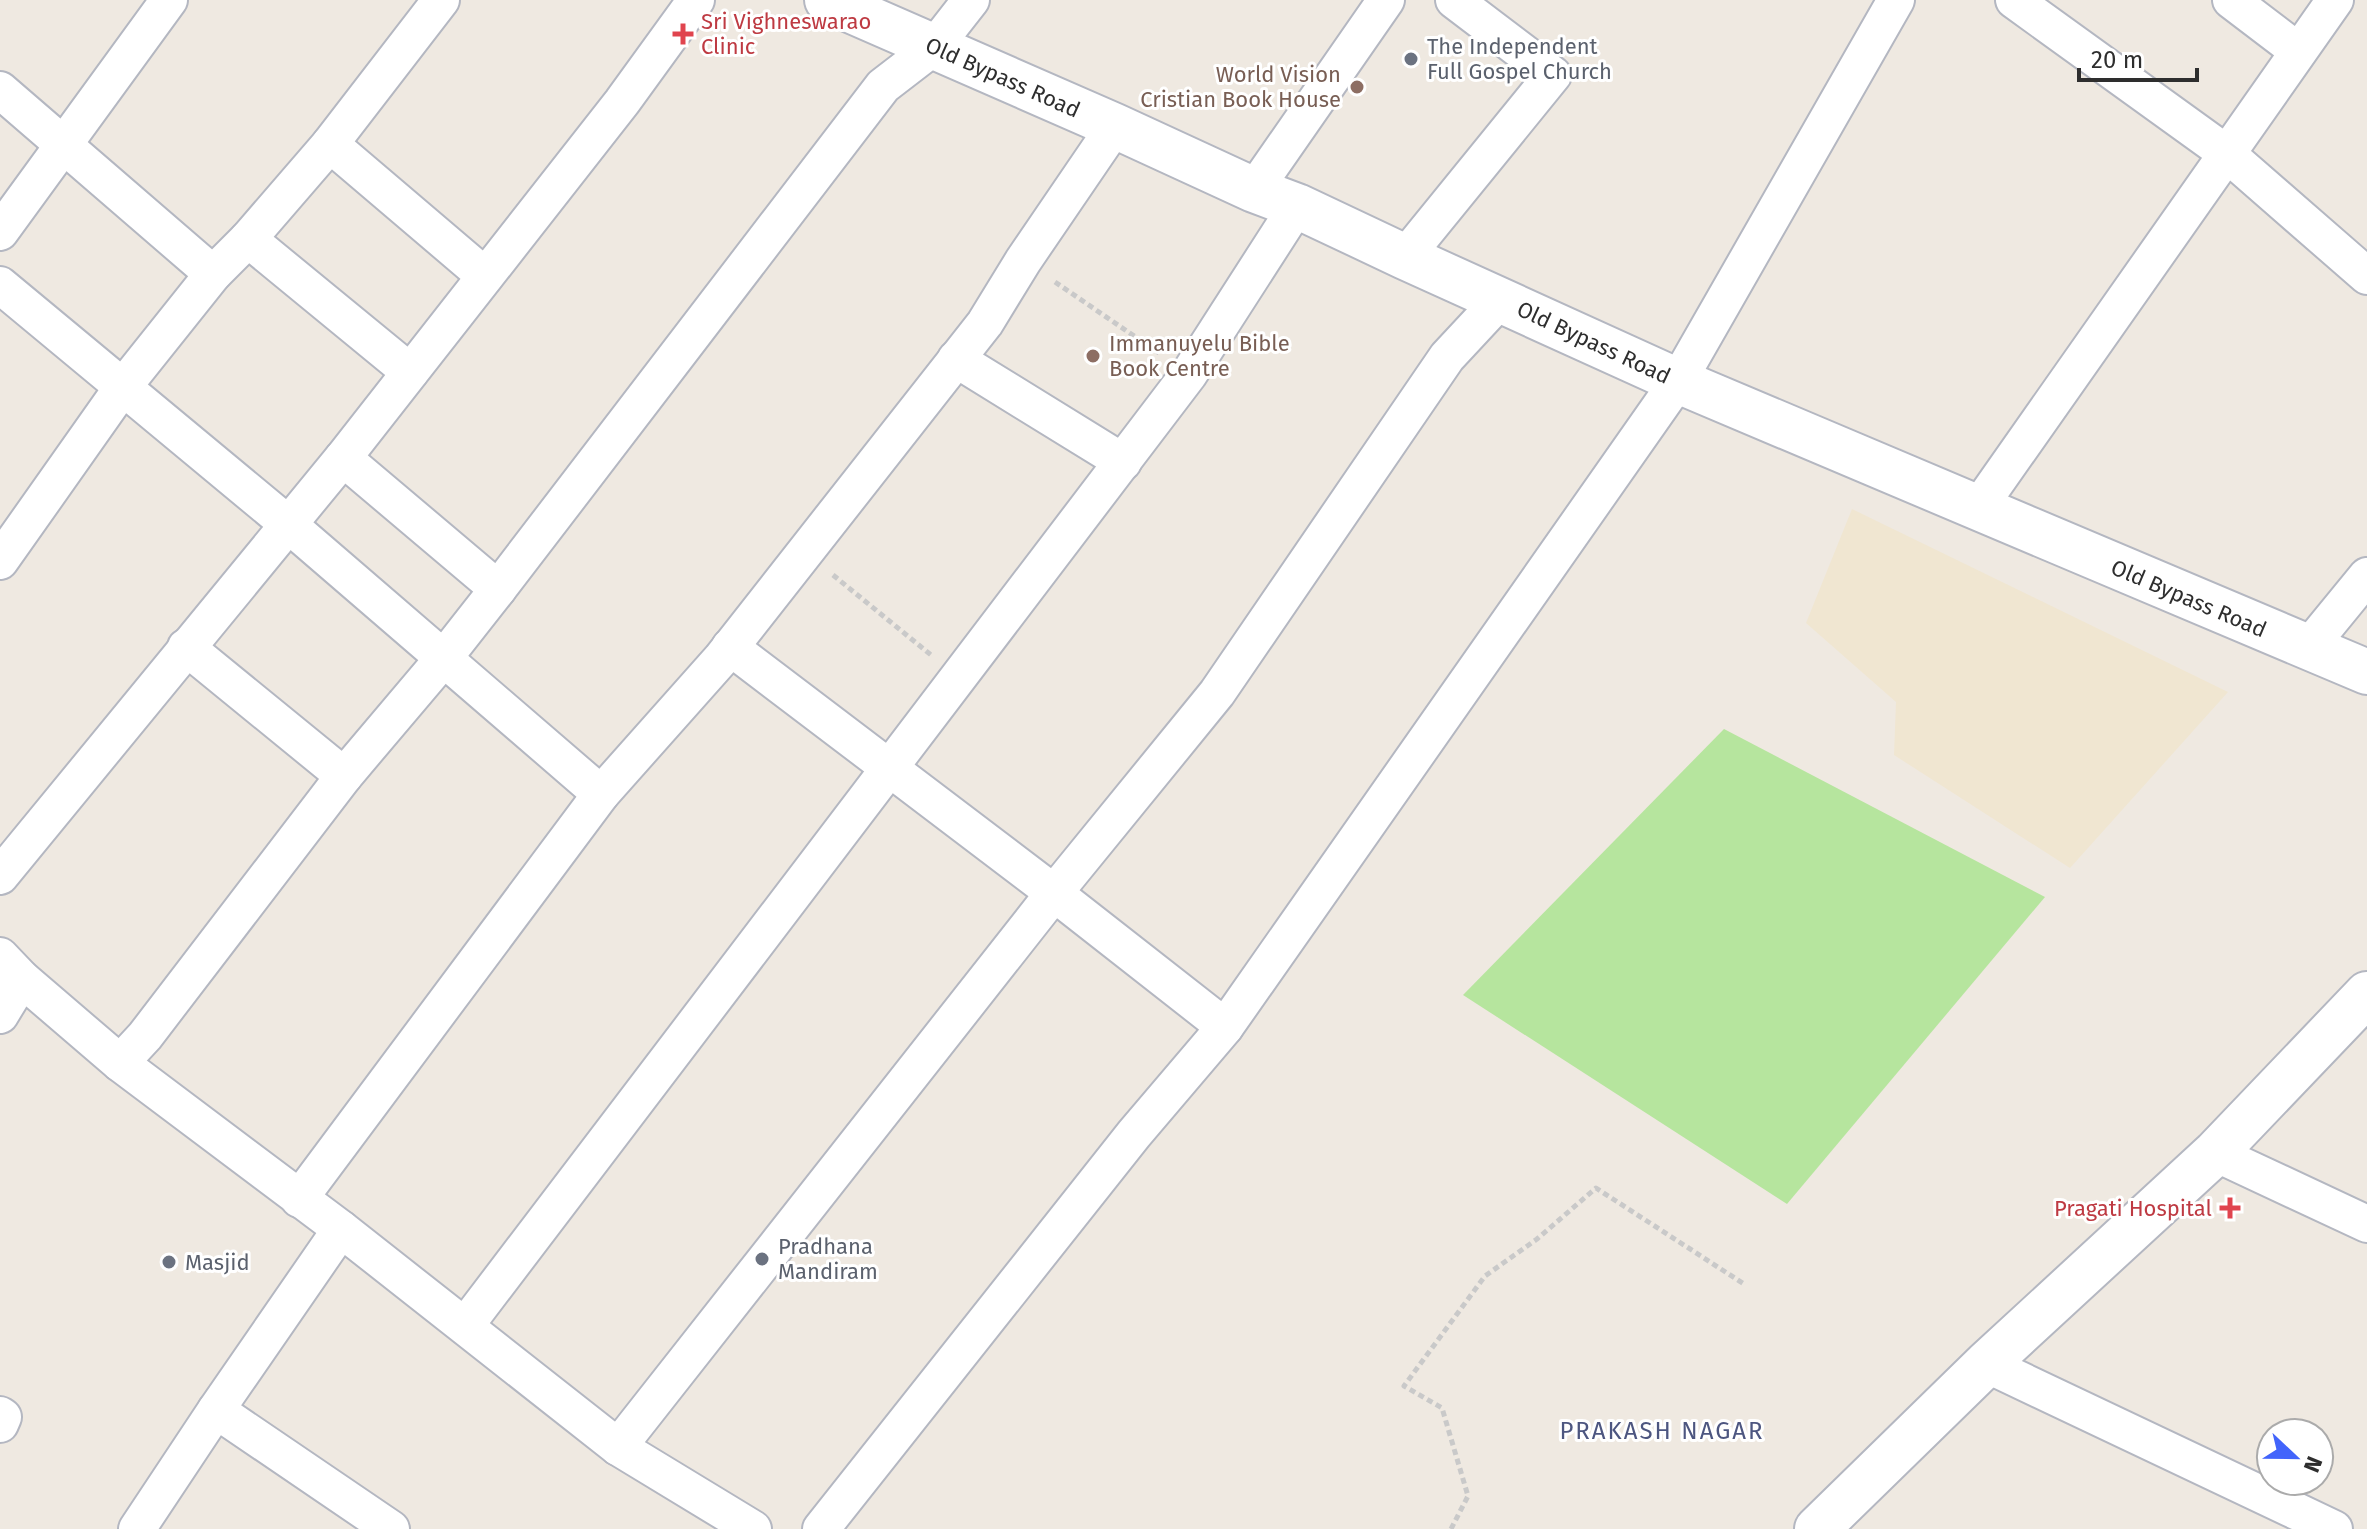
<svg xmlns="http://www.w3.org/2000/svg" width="2367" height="1529" font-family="'Fira Sans',sans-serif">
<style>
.education{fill:#f0e6d1}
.green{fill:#b6e59e}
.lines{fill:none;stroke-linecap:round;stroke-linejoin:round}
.street-casing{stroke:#b4b7c1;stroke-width:40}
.secondary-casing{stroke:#b4b7c1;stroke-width:48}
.path{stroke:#c9c9c9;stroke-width:5;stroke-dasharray:6 4;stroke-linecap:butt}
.street{stroke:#fff;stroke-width:36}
.secondary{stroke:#fff;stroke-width:44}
.health-dot{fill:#e0444e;stroke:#fff;stroke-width:3}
.worship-dot{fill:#6b7280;stroke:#fff;stroke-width:3}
.education-dot{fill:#8d6e63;stroke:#fff;stroke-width:3}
.labels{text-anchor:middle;stroke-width:6;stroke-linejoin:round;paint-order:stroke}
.health-label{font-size:22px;fill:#be3a42;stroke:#fff;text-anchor:start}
.worship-label{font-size:22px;fill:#5b616d;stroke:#fff;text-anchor:start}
.education-label{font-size:22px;fill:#785e54;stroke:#fff;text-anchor:end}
.street-label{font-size:22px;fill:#2e2e2e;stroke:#fff}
.neighbourhood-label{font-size:24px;letter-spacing:2px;fill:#4d5680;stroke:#fff}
</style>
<rect width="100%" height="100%" fill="#efe9e1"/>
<path class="education" d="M 1852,509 L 2228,692 L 2070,868 L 1894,755 L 1896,702 L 1806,623 Z"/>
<path class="green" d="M 1724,729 L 2045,897 L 1787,1204 L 1463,995 Z"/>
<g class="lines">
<g class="street-casing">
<g id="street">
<path d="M 2014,0 L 2226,153 L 2367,276"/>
<path d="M 2231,0 L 2298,51"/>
<path d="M 0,90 L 213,274"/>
<path d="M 330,144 L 485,276"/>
<path d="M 1254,190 L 1386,0"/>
<path d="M 0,232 L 169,0"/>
<path d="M 248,239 L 410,372"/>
<path d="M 1405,257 L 1553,75 L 1454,0"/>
<path d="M 0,285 L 289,525 L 601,794"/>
<path d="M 956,359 L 1123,462"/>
<path d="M 343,458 L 498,589"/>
<path d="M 1978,508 L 2335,0"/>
<path d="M 0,561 L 122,388 L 213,274 L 248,239 L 330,144 L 441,0"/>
<path d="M 186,647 L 344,776"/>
<path d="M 730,647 L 1054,893 L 1225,1027"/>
<path d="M 2308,648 L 2367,576"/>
<path d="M 0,876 L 343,458 L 622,102 L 696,0"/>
<path d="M 0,956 L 22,979 L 120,1063 L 341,1229 L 618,1447 L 753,1529"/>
<path d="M 0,1015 L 22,979"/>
<path d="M 120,1063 L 145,1036 L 344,776 L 443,659 L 498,589 L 883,86 L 935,46 L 971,0"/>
<path d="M 2215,1153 L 2367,1224"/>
<path d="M 299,1199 L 601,794 L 721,659 L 985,323 L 1023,261 L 1115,126"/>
<path d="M 465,1326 L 1189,374 L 1297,206"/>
<path d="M 1986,1364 L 2334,1529"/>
<path d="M 216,1410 L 391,1529"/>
<path d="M 0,1415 L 3,1417 L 0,1424"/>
<path d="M 618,1447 L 1054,893 L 1217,693 L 1447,357 L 1501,299"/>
<path d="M 137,1529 L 216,1410 L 341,1229"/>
<path d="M 821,1529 L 1134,1134 L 1225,1027 L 1678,381 L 1896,0"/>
</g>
</g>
<g class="secondary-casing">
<g id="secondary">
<path d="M 827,0 L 1115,126 L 1254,190 L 1297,206 L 1405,257 L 1678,381 L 2367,672"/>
<path d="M 1817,1529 L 1986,1364 L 2215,1153 L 2367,994"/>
</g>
</g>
<g class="path">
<path d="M 1055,282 L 1159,353"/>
<path d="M 833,575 L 931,655"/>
<path d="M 1451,1529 L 1468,1496 L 1442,1408 L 1404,1386 L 1485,1276 L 1537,1239 L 1596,1188 L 1744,1284"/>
</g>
<use href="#street" class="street"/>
<use href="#secondary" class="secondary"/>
</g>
<g class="health-dot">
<path d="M679 22h8v8h8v8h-8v8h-8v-8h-8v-8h8z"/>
<path d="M2226 1196h8v8h8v8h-8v8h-8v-8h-8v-8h8z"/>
</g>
<g class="worship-dot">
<circle cx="1411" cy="59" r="8"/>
<circle cx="762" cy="1259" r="8"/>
<circle cx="169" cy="1262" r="8"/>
</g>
<g class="education-dot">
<circle cx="1357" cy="87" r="8"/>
<circle cx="1093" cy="356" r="8"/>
</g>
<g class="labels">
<g class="health-label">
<text x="701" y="29">Sri Vighneswarao<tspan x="701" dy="25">Clinic</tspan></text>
<text x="2212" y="1216" text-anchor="end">Pragati Hospital</text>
</g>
<g class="worship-label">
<text x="1427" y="54">The Independent<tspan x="1427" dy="25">Full Gospel Church</tspan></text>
<text x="778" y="1254">Pradhana<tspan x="778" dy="25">Mandiram</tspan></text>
<text x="185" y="1270">Masjid</text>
</g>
<g class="education-label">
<text x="1341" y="82">World Vision<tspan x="1341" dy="25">Cristian Book House</tspan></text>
<text x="1109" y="351" text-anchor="start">Immanuyelu Bible<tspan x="1109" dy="25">Book Centre</tspan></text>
</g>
<g class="street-label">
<text transform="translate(1003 77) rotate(24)" y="8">Old Bypass Road</text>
<text transform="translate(1594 342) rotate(25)" y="8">Old Bypass Road</text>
<text transform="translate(2189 598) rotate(23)" y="8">Old Bypass Road</text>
</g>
<g class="neighbourhood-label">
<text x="1662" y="1439">PRAKASH NAGAR</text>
</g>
</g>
<g transform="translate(2295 1457) rotate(112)"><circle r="38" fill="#ffffff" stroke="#ababab" stroke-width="2"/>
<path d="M0-6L14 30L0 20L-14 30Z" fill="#4264fb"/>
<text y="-12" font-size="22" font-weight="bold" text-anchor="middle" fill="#2e2e2e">N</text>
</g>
<path d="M2079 68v12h118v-12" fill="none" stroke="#2e2e2e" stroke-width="4"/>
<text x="2091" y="68" font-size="24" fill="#2e2e2e" stroke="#ffffff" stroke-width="6" paint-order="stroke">20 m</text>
</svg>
